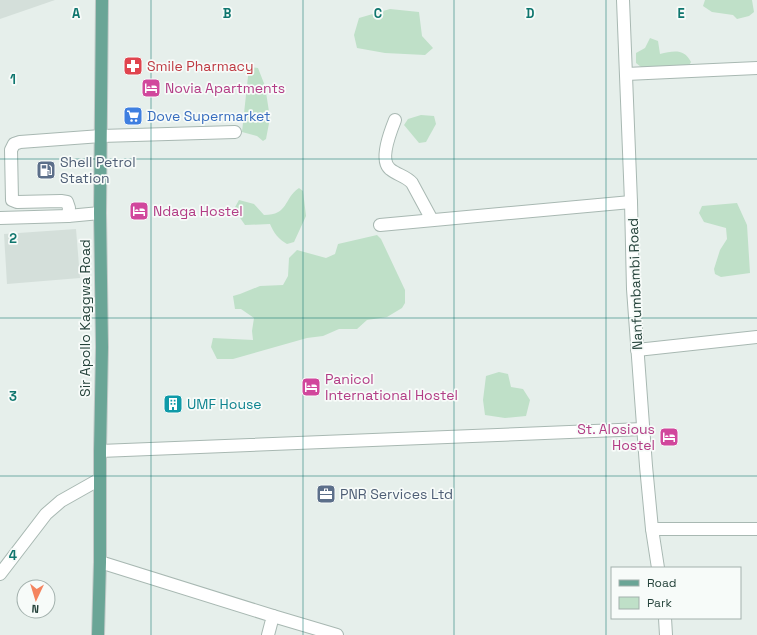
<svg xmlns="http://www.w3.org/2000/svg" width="757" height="635" font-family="'Space Grotesk',sans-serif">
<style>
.built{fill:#d4dfda}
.green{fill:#bfe0c8}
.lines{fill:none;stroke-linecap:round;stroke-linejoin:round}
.minor-casing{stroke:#a8b8b2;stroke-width:14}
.major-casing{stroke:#c2cac8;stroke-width:14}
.minor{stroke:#fff;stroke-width:12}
.major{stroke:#6aa596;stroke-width:12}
.grid{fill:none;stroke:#0f766e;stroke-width:1;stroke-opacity:0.55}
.labels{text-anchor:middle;stroke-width:3.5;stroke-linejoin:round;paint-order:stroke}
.health-label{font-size:14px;fill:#be3a42;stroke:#f7fbf9;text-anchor:start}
.hotel-label{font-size:14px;fill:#b23c85;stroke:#f7fbf9;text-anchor:start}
.shop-label{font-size:14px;fill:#366cbe;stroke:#f7fbf9;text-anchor:start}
.service-label{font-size:14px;fill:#4e5e75;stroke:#f7fbf9;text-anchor:start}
.street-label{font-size:14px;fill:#24423a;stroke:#f7fbf9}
.culture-label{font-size:14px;fill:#0d838f;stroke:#f7fbf9;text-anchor:start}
.grid-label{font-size:13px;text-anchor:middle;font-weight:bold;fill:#0f766e;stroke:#f7fbf9;stroke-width:3.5;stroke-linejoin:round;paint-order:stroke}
</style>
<rect width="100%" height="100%" fill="#e6efeb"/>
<g class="built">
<path d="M 0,0 L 55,0 L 0,19 Z"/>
<path d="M 76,229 L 80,278 L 7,284 L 4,234 Z"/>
</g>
<g class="green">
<path d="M 705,0 L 752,0 L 754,12 L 749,16 L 737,19 L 733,15 L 712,12 L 703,6 Z"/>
<path d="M 390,9 L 419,12 L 422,36 L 433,48 L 425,55 L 385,53 L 357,48 L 354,35 L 359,18 Z"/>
<path d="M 650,38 L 658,41 L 660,54 C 673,51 684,48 691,62 L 687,69 L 645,70 L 636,63 L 636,53 L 645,48 Z"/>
<path d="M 249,67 L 258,68 L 265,86 L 270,118 L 266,139 L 263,141 L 257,136 L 242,132 Z"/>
<path d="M 421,115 L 434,116 L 436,124 L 426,142 L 419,143 L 404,125 L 408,119 Z"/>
<path d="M 299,188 L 303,191 L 306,216 L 294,242 L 287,244 C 278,239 274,233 270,224 L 245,225 L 234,209 L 239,200 L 254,204 L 264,215 C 289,215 283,199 299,188 Z"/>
<path d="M 737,203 L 747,225 L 750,273 L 721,277 L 715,274 L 714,269 L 720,250 L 727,239 L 726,228 L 704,222 L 699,213 L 702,206 Z"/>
<path d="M 377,235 L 381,239 L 405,290 L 405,303 L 402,308 L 387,317 L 367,320 L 357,329 L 339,329 L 323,336 L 307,338 L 233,359 L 217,359 L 211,347 L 213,338 L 253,340 L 252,331 L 254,318 L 241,309 L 235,309 L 233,296 L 240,294 L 260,286 L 283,285 L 288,276 L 289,258 L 297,250 L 326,258 L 335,254 L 338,244 Z"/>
<path d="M 499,372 L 508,374 L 511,387 L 523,389 L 530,400 L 526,416 L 505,418 L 485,415 L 483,400 L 486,376 Z"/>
</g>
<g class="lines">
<g class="minor-casing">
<g id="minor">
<path d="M 623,0 L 631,202 L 633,289 L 646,466 L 652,529 L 658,568"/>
<path d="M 626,74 L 757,68"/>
<path d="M 395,120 C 391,130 379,160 390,169 C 397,175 406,176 412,183 L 432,220"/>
<path d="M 68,216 L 69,208 L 67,202 L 61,201 L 17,202 L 12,200 L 11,150 L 14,144 L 20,142 L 101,136 L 235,132"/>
<path d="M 0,218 L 68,216 L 100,213"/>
<path d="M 380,225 L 631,202"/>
<path d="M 637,350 L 757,337"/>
<path d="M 100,451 L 643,429"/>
<path d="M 652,529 L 757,529"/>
<path d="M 100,562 L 273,616 L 268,635"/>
<path d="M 0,574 L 46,514 L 61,501 L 100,479"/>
<path d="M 273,616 L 337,635"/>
<path d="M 665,618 L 666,635"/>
</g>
</g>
<g class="major-casing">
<path id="major" d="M 98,635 L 100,562 L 100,451 L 102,347 L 100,213 L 102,0"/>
</g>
<use href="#minor" class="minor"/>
<use href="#major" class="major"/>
</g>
<path class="grid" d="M 151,0 L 151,635M 303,0 L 303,635M 454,0 L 454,635M 606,0 L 606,635M 0,159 L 757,159M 0,318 L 757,318M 0,476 L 757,476"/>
<defs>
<g id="pharmacy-square" transform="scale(1)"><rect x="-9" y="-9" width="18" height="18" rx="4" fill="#e0444e" stroke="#f7fbf9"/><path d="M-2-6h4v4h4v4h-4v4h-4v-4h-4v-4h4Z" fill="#fff"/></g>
<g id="hotel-square" transform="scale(1)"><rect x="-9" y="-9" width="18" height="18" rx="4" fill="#d1479c" stroke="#f7fbf9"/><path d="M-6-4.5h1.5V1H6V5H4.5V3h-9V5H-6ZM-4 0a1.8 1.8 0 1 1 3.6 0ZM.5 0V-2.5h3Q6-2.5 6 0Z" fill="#fff"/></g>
<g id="supermarket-square" transform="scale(1)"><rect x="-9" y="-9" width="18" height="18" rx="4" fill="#3f7fe0" stroke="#f7fbf9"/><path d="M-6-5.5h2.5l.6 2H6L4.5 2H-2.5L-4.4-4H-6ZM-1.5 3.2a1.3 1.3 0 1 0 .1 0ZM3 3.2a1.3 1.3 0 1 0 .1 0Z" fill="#fff"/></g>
<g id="fuel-square" transform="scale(1)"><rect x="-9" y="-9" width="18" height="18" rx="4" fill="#5c6f8a" stroke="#f7fbf9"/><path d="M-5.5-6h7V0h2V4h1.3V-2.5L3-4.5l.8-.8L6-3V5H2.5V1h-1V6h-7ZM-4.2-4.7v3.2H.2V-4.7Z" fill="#fff"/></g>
<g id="building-square" transform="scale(1)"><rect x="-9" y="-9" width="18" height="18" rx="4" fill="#0f9aa8" stroke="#f7fbf9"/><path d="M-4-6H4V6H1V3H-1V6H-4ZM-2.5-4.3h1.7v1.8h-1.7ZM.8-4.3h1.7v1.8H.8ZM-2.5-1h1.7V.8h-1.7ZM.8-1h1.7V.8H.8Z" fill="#fff"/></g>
<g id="office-square" transform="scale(1)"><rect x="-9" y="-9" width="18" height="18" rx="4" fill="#5c6f8a" stroke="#f7fbf9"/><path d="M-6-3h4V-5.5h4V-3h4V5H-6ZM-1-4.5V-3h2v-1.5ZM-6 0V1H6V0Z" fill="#fff"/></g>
</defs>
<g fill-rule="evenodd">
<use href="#pharmacy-square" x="133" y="66"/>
<use href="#hotel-square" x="151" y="88"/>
<use href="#supermarket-square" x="133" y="116"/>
<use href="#fuel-square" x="46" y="170"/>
<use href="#hotel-square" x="139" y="211"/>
<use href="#hotel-square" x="311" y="387"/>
<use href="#building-square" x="173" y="404"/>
<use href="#hotel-square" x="669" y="437"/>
<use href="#office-square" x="326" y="494"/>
</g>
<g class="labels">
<g class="health-label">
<text x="147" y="71">Smile Pharmacy</text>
</g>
<g class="hotel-label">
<text x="165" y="93">Novia Apartments</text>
<text x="153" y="216">Ndaga Hostel</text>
<text x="325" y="384">Panicol<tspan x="325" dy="16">International Hostel</tspan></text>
<text x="655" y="434" text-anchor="end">St. Alosious<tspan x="655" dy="16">Hostel</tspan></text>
</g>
<g class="shop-label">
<text x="147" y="121">Dove Supermarket</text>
</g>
<g class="service-label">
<text x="60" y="167">Shell Petrol<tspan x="60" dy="16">Station</tspan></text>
<text x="340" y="499">PNR Services Ltd</text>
</g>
<g class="street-label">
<text transform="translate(635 284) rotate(-92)" y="5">Nanfumbambi Road</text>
<text transform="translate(85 318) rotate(-90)" y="5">Sir Apollo Kaggwa Road</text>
</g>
<g class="culture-label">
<text x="187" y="409">UMF House</text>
</g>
</g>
<g class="grid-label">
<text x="76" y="18">A</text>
<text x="227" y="18">B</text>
<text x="378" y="18">C</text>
<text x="530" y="18">D</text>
<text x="681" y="18">E</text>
<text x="13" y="84">1</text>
<text x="13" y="243">2</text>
<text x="13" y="401">3</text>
<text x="13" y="560">4</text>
</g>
<rect x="611" y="567" width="130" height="52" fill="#f7fbf9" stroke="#a3b1ad"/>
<rect x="619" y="580" width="20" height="6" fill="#6aa596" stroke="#a3b1ad"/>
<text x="647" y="587" font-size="12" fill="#24423a">Road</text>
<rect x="619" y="597" width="20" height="12" fill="#bfe0c8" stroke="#a3b1ad"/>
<text x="647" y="607" font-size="12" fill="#24423a">Park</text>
<g transform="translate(36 599) rotate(184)"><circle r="19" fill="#f7fbf9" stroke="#a3b1ad"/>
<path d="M0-3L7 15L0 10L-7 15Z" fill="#f4845f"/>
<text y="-6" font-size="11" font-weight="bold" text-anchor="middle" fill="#24423a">N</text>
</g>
</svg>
